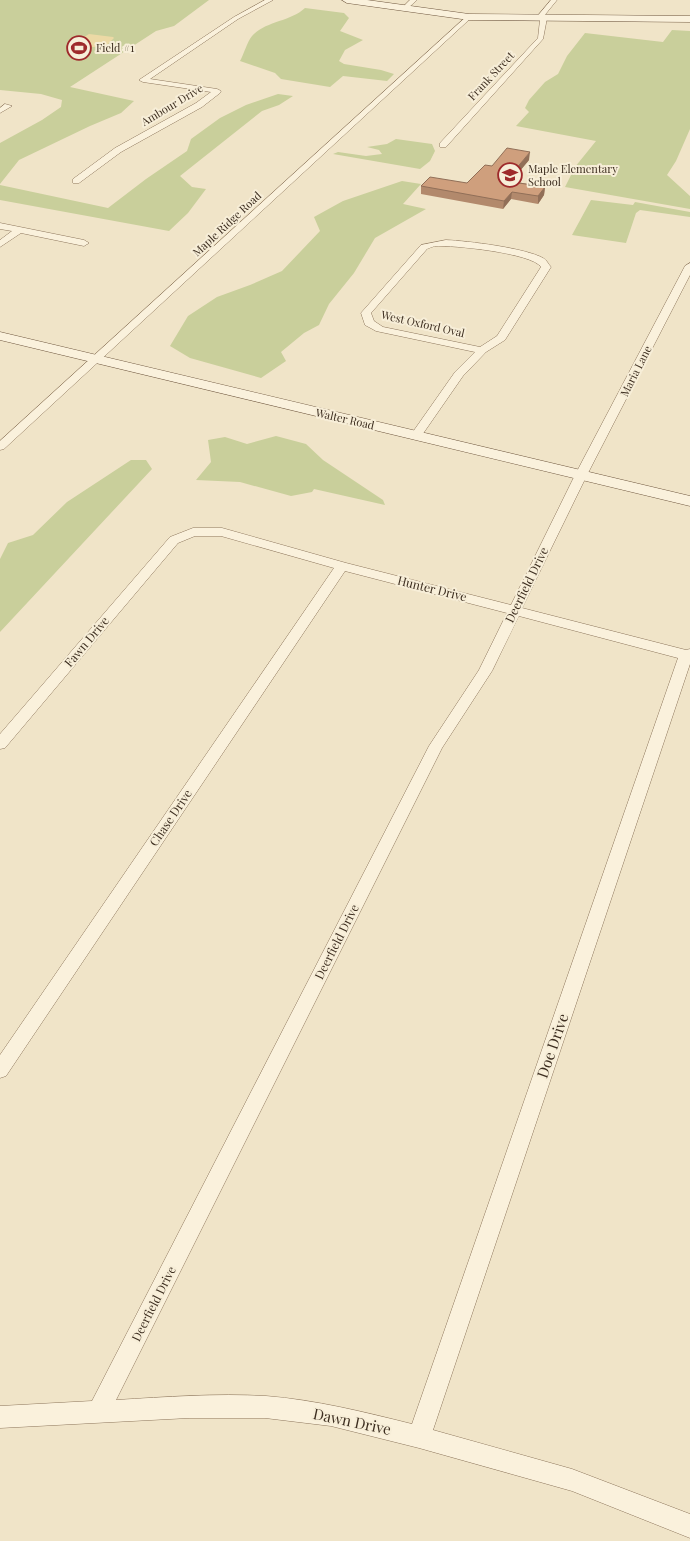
<svg xmlns="http://www.w3.org/2000/svg" width="690" height="1541" font-family="'Playfair Display',serif">
<style>
.green{fill:#c9cf9b}
.sand{fill:#ecd9a5}
.lines{fill:none;stroke-linecap:round;stroke-linejoin:round}
.street-casing{stroke:#8d765c;stroke-width:1}
.secondary-casing{stroke:#6f573f;stroke-width:1}
.street{fill:#faf1dc;fill-rule:evenodd}
.secondary{fill:#faf1dc;fill-rule:evenodd}
.wall{fill:#b2896c}
.shaded-wall{fill:#916f58}
.building{fill:#cf9f7d;stroke:#916f58}
.labels{text-anchor:middle;stroke-width:4;stroke-linejoin:round;paint-order:stroke}
.far-poi-label{font-size:11px;fill:#3d2e20;stroke:#f7eed8;text-anchor:start}
.far-street-label{font-size:11px;fill:#3d2e20;stroke:#f7eed8}
.street-label{font-size:12px;fill:#3d2e20;stroke:#f7eed8}
.near-street-label{font-size:15px;fill:#3d2e20;stroke:#f7eed8}
</style>
<rect width="100%" height="100%" fill="#f0e4c8"/>
<g class="green">
<path d="M 0,0 L 209,0 L 174,26 L 156,31 L 70,87 L 134,101 L 121,113 L 90,126 L 19,160 L 0,184 L 0,143 L 42,120 L 61,107 L 62,100 L 41,94 L 0,90 Z"/>
<path d="M 305,8 L 344,13 L 349,18 L 340,31 L 363,40 L 345,50 L 339,61 L 344,64 L 381,70 L 394,74 L 387,81 L 343,76 L 330,87 L 281,79 L 275,73 L 240,61 C 244,54 247,42 252,36 C 265,21 290,22 305,8 Z"/>
<path d="M 672,30 L 690,31 L 690,129 L 676,161 L 667,175 L 690,196 L 690,209 L 565,187 L 575,167 L 596,141 L 516,126 L 529,112 L 525,108 L 529,100 L 545,82 L 558,74 L 567,56 L 585,33 L 663,42 Z"/>
<path d="M 278,94 L 293,96 L 279,105 L 262,111 L 180,176 L 192,187 L 206,189 L 188,213 L 169,231 L 0,200 L 0,185 L 108,208 L 146,179 L 187,151 L 191,139 L 220,118 L 246,105 Z"/>
<path d="M 396,139 L 432,144 L 435,151 L 430,161 L 420,169 L 333,154 L 338,152 L 366,156 L 382,154 L 379,150 L 367,147 L 387,144 Z"/>
<path d="M 402,181 L 421,184 L 403,204 L 426,209 L 375,238 L 354,273 L 329,304 L 319,325 L 304,333 L 281,352 L 286,361 L 261,378 L 190,358 L 170,346 L 188,316 L 217,297 L 250,285 L 282,271 L 320,231 L 314,217 L 343,201 Z"/>
<path d="M 591,200 L 633,205 L 635,202 L 690,212 L 690,217 L 640,210 L 636,213 L 626,243 L 572,235 Z"/>
<path d="M 276,436 L 306,444 L 323,460 L 383,500 L 385,505 L 314,489 L 312,492 L 291,496 L 240,482 L 196,480 L 211,462 L 208,440 L 225,437 L 247,444 Z"/>
<path d="M 131,460 L 146,460 L 152,469 L 0,632 L 0,559 L 8,543 L 33,535 L 67,502 Z"/>
</g>
<path class="sand" d="M 89,34 L 113,37 L 114,38 L 105,47 L 88,47 L 82,44 L 81,39 Z"/>
<g class="lines">
<g class="street-casing">
<g id="street">
<path d="M 265,0 L 273,0 L 238,19 L 150,79 L 217,89 L 221,91 L 220,93 L 202,107 L 121,152 L 79,183 L 73,183 L 73,179 L 115,148 L 196,103 L 211,92 L 143,82 L 139,80 L 234,17 Z"/>
<path d="M 410,0 L 417,0 L 407,9 L 403,9 L 403,7 Z"/>
<path d="M 551,0 L 557,0 L 544,16 L 547,18 L 543,39 L 446,147 L 440,147 L 440,143 L 538,38 L 540,20 L 536,18 Z"/>
<path d="M 467,16 L 472,17 L 4,449 L 0,450 L 0,441 Z"/>
<path d="M 5,104 L 12,106 L 0,113 L 0,108 Z"/>
<path d="M 0,223 L 84,240 L 89,243 L 84,246 L 21,233 L 0,247 L 0,240 L 12,231 L 0,229 Z"/>
<path d="M 446,240 C 468,241 525,248 543,258 C 547,260 548,264 551,267 L 505,340 L 486,352 L 463,376 L 420,438 L 416,439 L 410,436 L 455,372 L 475,352 L 376,331 L 365,325 L 361,313 L 421,245 ZM 435,246 C 453,245 532,253 541,267 L 497,336 L 480,347 L 383,327 L 374,321 L 371,313 L 427,249 Z"/>
<path d="M 690,263 L 690,275 L 587,475 L 522,608 L 686,650 L 690,649 L 690,664 L 433,1430 L 572,1469 L 690,1514 L 690,1538 L 572,1491 L 419,1448 L 331,1426 L 265,1418 L 189,1418 L 0,1428 L 0,1406 L 92,1401 L 429,746 L 479,670 L 507,613 L 345,571 L 6,1076 L 0,1078 L 0,1055 L 334,568 L 221,536 L 195,536 L 178,543 L 5,748 L 0,749 L 0,734 L 170,537 L 193,528 L 222,528 L 346,563 L 511,605 L 575,475 L 685,266 ZM 519,616 L 678,658 L 412,1424 C 364,1412 316,1400 266,1396 C 216,1393 166,1397 116,1400 L 442,748 L 492,671 Z"/>
</g>
</g>
<g class="secondary-casing">
<g id="secondary">
<path d="M 342,0 L 367,0 L 469,14 L 690,16 L 690,22 L 469,20 L 347,3 Z"/>
<path d="M 0,332 L 690,496 L 690,506 L 0,340 Z"/>
</g>
</g>
<use href="#street" class="street"/>
<use href="#secondary" class="secondary"/>
</g>
<path class="wall" d="M 529,160 L 511,181 L 545,187 L 544,195 L 538,204 L 511,199 L 503,209 L 421,194 L 421,186 L 467,183 L 492,166 Z"/>
<g class="shaded-wall">
<path d="M 530,152 L 529,160 L 506,188 L 506,181 Z"/>
<path d="M 545,187 L 544,195 L 538,204 L 538,196 Z"/>
<path d="M 512,192 L 511,199 L 503,209 L 504,201 Z"/>
</g>
<path class="building" d="M 507,148 L 530,152 L 506,181 L 545,187 L 538,196 L 512,192 L 504,201 L 421,186 L 430,177 L 467,183 L 485,165 L 492,166 Z"/>
<defs>
<g id="stadium-ring" transform="scale(1.25)"><circle r="9.5" fill="#f7eed8" stroke="#9e2a2b" stroke-width="1.5"/><path d="M0-5a6.5 5 0 1 0 0 10a6.5 5 0 1 0 0-10ZM-3.5-1.8h7v3.6h-7Z" fill="#9e2a2b"/></g>
<g id="school-ring" transform="scale(1.25)"><circle r="9.5" fill="#f7eed8" stroke="#9e2a2b" stroke-width="1.5"/><path d="M0-5L7-2L0 1L-7-2ZM-4 1L0 2.5L4 1V4Q0 6-4 4Z" fill="#9e2a2b"/></g>
</defs>
<g fill-rule="evenodd">
<use href="#stadium-ring" x="79" y="48"/>
<use href="#school-ring" x="510" y="175"/>
</g>
<g class="labels">
<g class="far-poi-label">
<text x="96" y="52">Field #1</text>
<text x="528" y="173">Maple Elementary<tspan x="528" dy="13">School</tspan></text>
</g>
<g class="far-street-label">
<text transform="translate(491 76) rotate(-47)" y="4">Frank Street</text>
<text transform="translate(172 105) rotate(-31)" y="4">Ambour Drive</text>
<text transform="translate(227 224) rotate(-43)" y="4">Maple Ridge Road</text>
<text transform="translate(423 324) rotate(13)" y="4">West Oxford Oval</text>
<text transform="translate(636 371) rotate(-63)" y="4">Maria Lane</text>
<text transform="translate(345 419) rotate(13)" y="4">Walter Road</text>
</g>
<g class="street-label">
<text transform="translate(527 585) rotate(-64)" y="4">Deerfield Drive</text>
<text transform="translate(432 589) rotate(14)" y="4">Hunter Drive</text>
<text transform="translate(87 642) rotate(-50)" y="4">Fawn Drive</text>
<text transform="translate(171 818) rotate(-56)" y="4">Chase Drive</text>
<text transform="translate(337 942) rotate(-63)" y="4">Deerfield Drive</text>
<text transform="translate(154 1304) rotate(-63)" y="4">Deerfield Drive</text>
</g>
<g class="near-street-label">
<text transform="translate(553 1046) rotate(-71)" y="5">Doe Drive</text>
<text transform="translate(352 1422) rotate(12)" y="5">Dawn Drive</text>
</g>
</g>
</svg>
